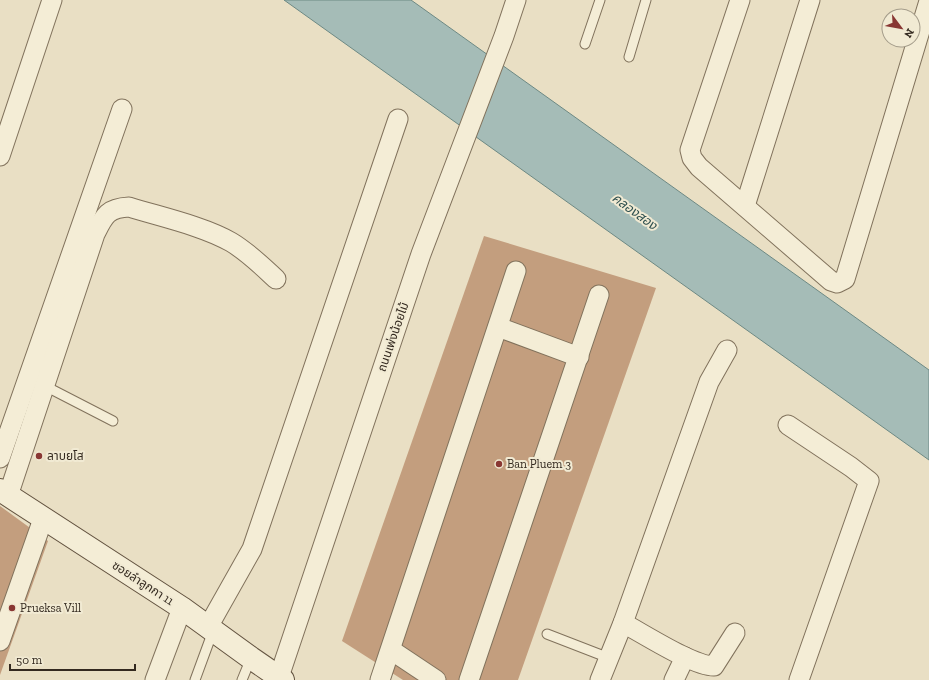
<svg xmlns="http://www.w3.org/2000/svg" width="929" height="680" font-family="'Zilla Slab','Noto Sans Thai',serif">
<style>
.water{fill:#a5bcb7;stroke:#6d8984}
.building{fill:#c39e7e}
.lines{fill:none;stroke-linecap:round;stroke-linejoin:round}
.lane-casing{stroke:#81725c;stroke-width:11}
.street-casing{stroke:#81725c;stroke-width:21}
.secondary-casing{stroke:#635340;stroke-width:24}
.lane{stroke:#f4edd6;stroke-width:9}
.street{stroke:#f4edd6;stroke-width:19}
.secondary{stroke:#f4edd6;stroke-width:22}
.poi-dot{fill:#893733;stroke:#f1ead3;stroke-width:1.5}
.labels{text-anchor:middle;stroke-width:4;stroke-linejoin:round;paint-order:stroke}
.street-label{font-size:12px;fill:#33291f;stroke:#f1ead3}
.poi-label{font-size:12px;fill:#33291f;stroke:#f1ead3;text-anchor:start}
.water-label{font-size:13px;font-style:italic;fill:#305150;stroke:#f1ead3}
</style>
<rect width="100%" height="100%" fill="#e9dfc4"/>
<path class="water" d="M 284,0 L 411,0 L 929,370 L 929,460 Z"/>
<g class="building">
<path d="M 484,236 L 656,288 L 518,680 L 403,680 L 342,641 Z"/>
<path d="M 0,506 L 48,541 L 0,675 Z"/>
</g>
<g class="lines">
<g class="lane-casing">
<g id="lane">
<path d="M 585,44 L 600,0"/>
<path d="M 629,57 L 646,0"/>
<path d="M 45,386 L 113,421"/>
<path d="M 547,634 L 609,658"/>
<path d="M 195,680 L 213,631"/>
<path d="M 242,680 L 251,658"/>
</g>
</g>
<g class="street-casing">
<g id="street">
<path d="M 740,0 L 690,150 L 692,158 L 699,167 L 831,281 L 837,283 L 845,279 L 929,1"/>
<path d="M 0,156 L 52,0"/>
<path d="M 745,206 L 810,0"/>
<path d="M 498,327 L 579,357"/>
<path d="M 788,425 L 851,467 L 869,481 L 799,680"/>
<path d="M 0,458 L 122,109"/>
<path d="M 8,496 L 95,234 C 104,216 107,208 129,207 C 161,217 203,226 231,242 C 248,252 262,266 276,279"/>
<path d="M 623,623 C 644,634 693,666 714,666 L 735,633"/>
<path d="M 208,627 L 252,549 L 398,119"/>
<path d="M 0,641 L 43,519"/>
<path d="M 391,650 L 436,680"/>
<path d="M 279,677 L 421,254 L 504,36 L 516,0"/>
<path d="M 155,680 L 182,608"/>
<path d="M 380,680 L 516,271"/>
<path d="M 469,680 L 599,295"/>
<path d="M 600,680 L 623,623 L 709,382 L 727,350"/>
<path d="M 674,680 L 685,657"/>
</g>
</g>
<g class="secondary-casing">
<path id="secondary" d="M 0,490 L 182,608 L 251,658 L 283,680"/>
</g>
<use href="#lane" class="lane"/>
<use href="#street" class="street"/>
<use href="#secondary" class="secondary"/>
</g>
<g class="poi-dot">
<circle cx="39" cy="456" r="4"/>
<circle cx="499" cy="464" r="4"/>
<circle cx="12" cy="608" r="4"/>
</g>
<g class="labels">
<g class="street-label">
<text transform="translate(393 337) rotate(-71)" y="4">ถนนเพ่งน้อยไม้</text>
<text transform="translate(143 583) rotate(33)" y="4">ซอยลำลูกกา 11</text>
</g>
<g class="poi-label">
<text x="47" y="460">ลาบยโส</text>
<text x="507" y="468">Ban Pluem 3</text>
<text x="20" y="612">Prueksa Vill</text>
</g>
<g class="water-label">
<text transform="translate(635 211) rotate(36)" y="5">คลองสอง</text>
</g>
</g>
<g transform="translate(901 28) rotate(122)"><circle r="19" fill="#f1ead3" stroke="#a59d8b"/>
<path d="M0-3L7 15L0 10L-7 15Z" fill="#893733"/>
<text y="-6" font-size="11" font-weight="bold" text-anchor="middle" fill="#33291f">N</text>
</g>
<path d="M10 664v6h125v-6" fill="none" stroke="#33291f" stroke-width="2"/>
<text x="16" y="664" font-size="12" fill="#33291f" stroke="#f1ead3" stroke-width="3" paint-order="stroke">50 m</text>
</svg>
